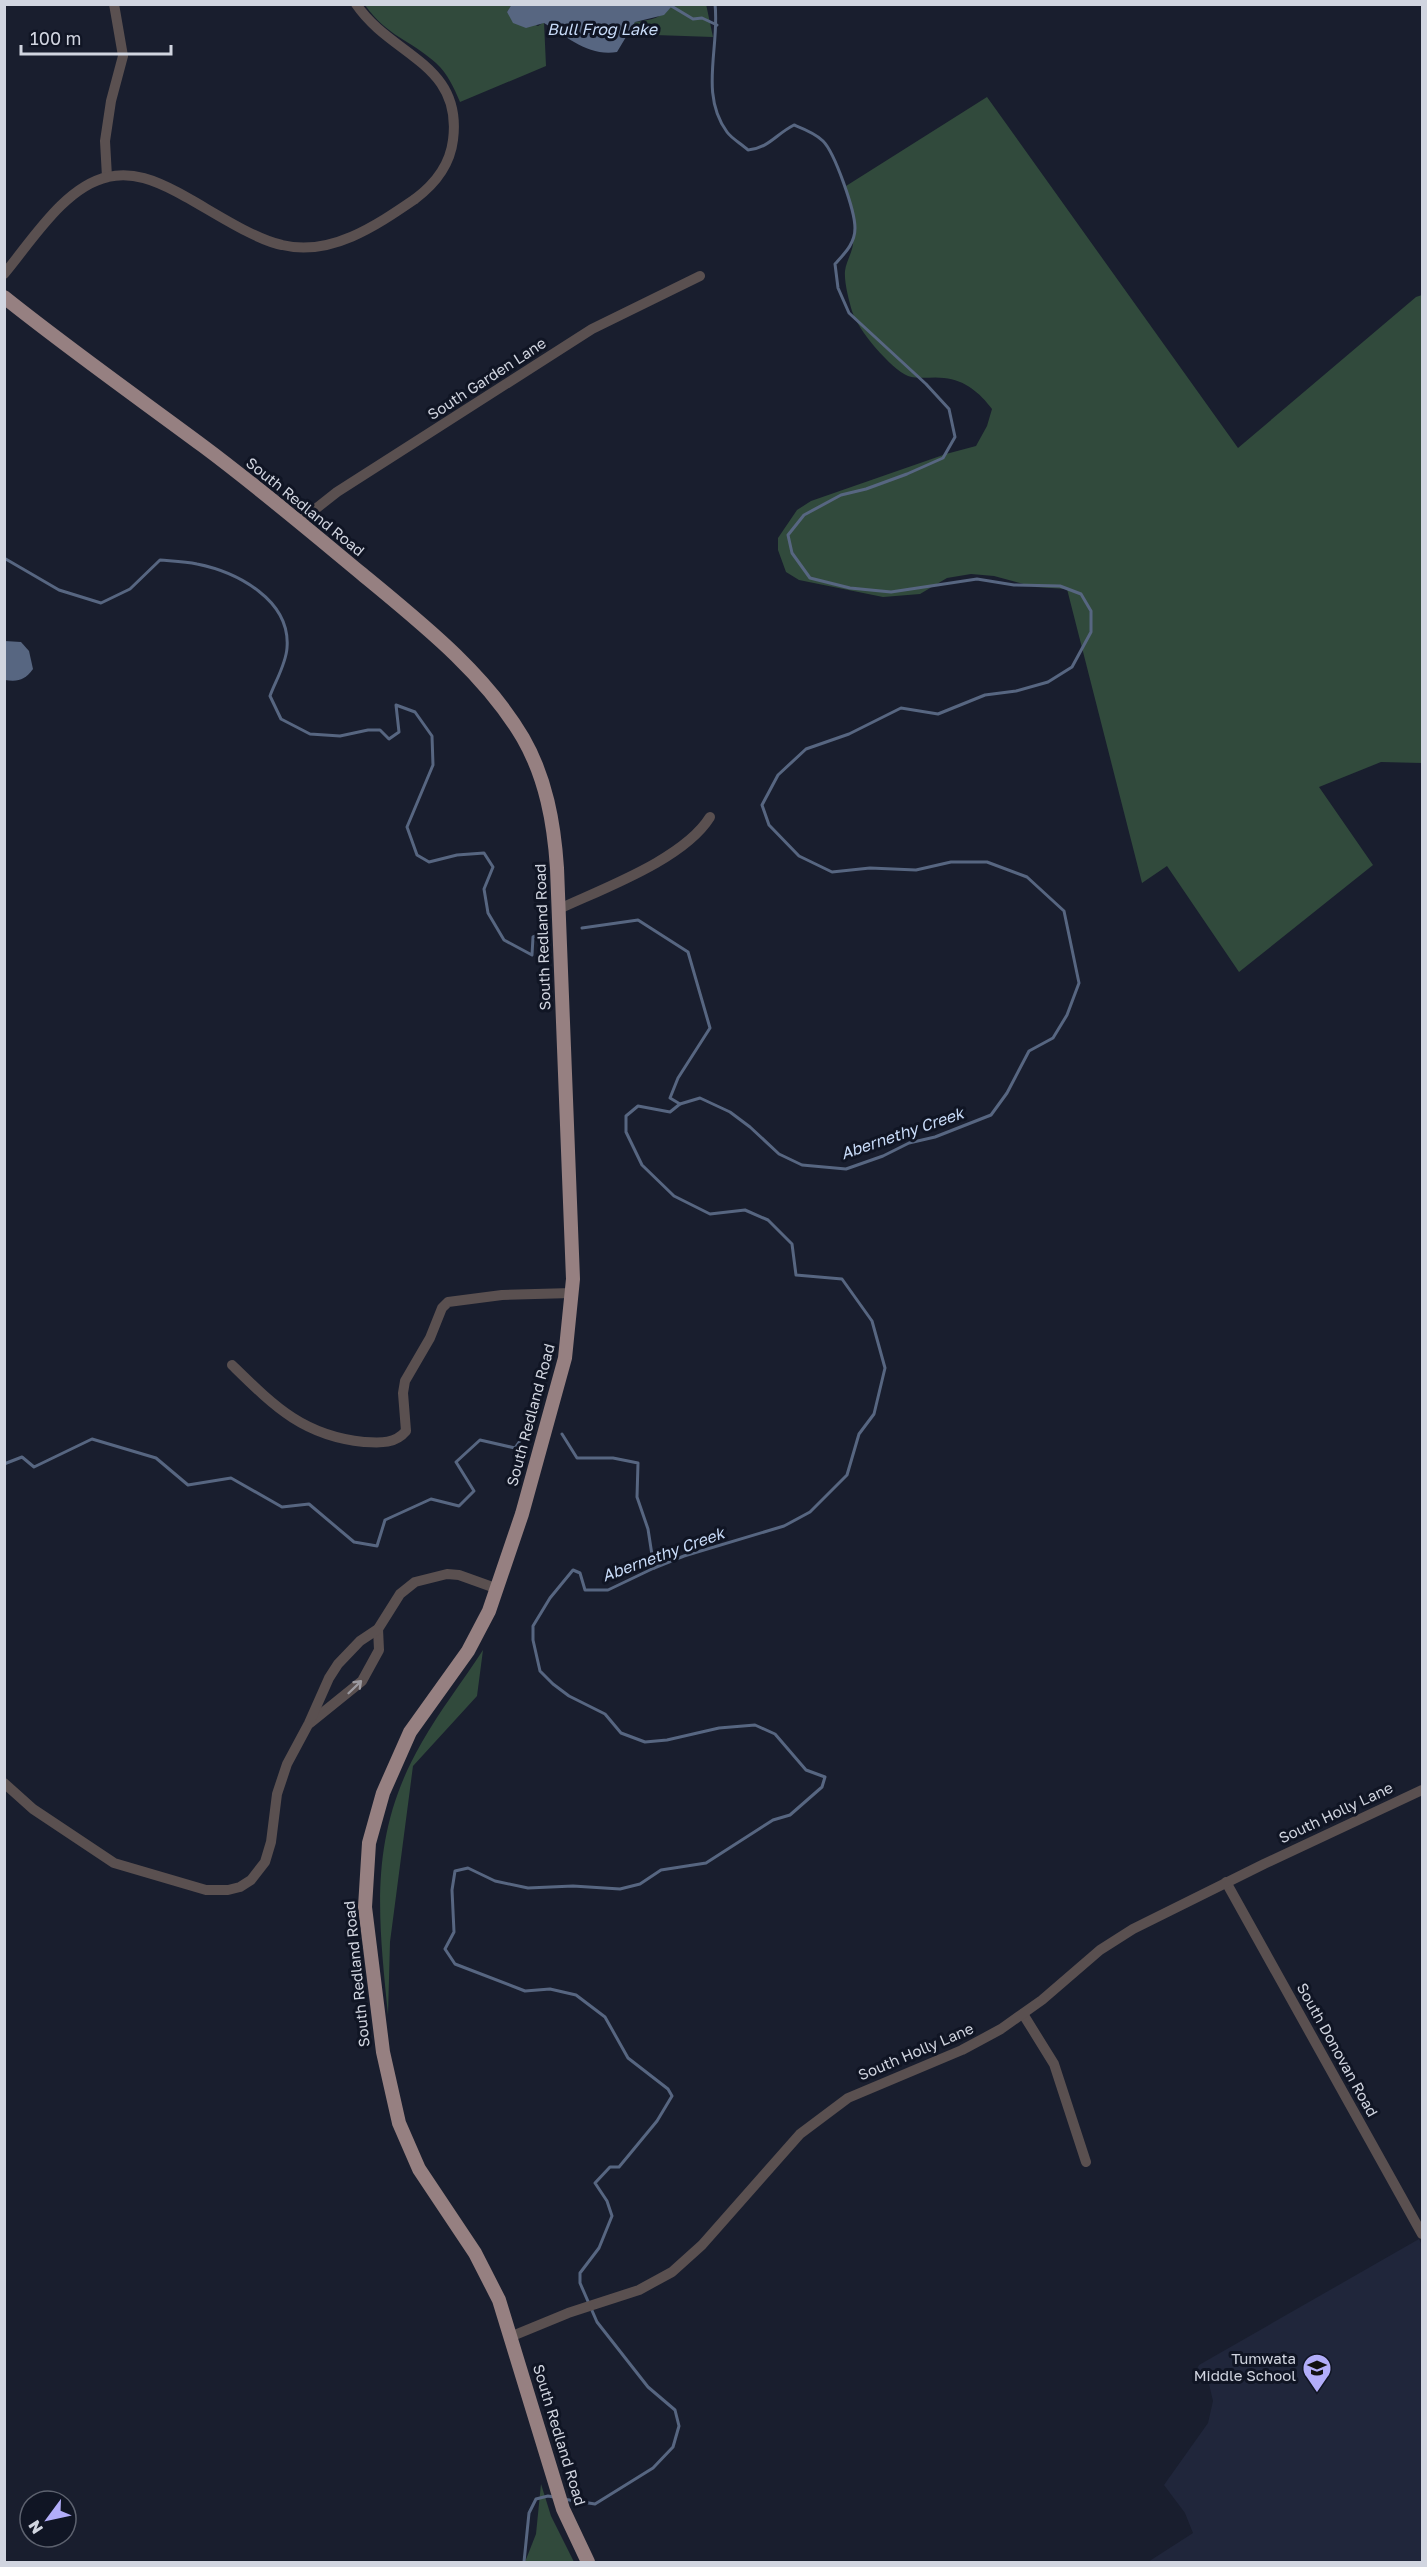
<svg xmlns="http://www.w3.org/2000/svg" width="1427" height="2567" font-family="'Golos Text',sans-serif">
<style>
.built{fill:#20263b}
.green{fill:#314a3c}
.water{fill:#576681}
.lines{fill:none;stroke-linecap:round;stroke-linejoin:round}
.stream{stroke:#576681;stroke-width:3}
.minor{stroke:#5a5050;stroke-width:10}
.major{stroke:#968081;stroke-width:14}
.oneway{stroke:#9b999f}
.labels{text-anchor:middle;stroke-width:6;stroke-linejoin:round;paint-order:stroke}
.street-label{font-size:15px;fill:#d1d5e0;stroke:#101524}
.poi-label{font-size:15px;fill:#d1d5e0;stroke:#101524;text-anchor:end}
.water-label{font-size:16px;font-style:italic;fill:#c8dbf8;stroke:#101524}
</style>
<rect width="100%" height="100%" fill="#191e2e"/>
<path class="built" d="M 1419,2239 L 1422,2245 L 1422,2562 L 1148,2562 L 1193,2533 L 1185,2513 L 1164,2485 L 1208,2423 L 1213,2401 L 1209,2384 L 1196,2371 L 1199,2365 Z"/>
<g class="green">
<path d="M 706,4 L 713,37 L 626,34 L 635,22 C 652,20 661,18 673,5 Z"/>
<path d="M 365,5 L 512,5 L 507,12 L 538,26 L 544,22 L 546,66 L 460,102 C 454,88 448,74 436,63 C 409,39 388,37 365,5 Z"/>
<path d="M 987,97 L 1238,448 L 1416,297 L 1422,295 L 1422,763 L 1381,762 L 1319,787 L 1373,865 L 1239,972 L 1167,866 L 1142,883 L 1067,589 L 1035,587 L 994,576 L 971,574 L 947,578 L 920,594 L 883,597 L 799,580 L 786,572 L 778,550 L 778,538 L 797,510 L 811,501 L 946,454 L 976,446 L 987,426 L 992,409 C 980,393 965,380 944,378 C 931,376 921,380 908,376 C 891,369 857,329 852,311 C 849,301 844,282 845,271 C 846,262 852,253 853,244 C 856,225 851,204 846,186 Z"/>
<path d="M 483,1650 L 477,1696 L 413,1766 L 390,1942 L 388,2015 C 378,1914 368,1835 422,1742 C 440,1710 463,1681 483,1650 Z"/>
<path d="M 541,2484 L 551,2516 L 574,2562 L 525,2562 L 536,2534 Z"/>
</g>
<g class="water">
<path d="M 512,4 L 673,4 L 673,5 L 664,15 L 635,22 L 617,52 C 589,57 566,36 544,23 L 526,28 L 513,23 L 507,12 Z"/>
<path d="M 5,641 L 21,642 L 29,651 L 33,669 C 25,680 18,682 5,680 Z"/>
</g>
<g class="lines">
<g class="stream">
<path d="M 668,4 L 693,19 L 702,18 L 717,25"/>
<path d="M 4,558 L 59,590 L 101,603 L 130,589 L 160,560 C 172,561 185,561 197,564 C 237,572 291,600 287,648 C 286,664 275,682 270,696 L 281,719 L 310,734 L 340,736 L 368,730 L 380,730 L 389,739 L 399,732 L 396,705 L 415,712 L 432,736 L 433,765 L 407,827 L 417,855 L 429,862 L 457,855 L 484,853 L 493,867 L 484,889 L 488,913 L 504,940 L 532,955 L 533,937 L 541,934"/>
<path d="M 582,928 L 638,920 L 688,952 L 710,1028 L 678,1078 L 670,1098 L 680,1104"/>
<path d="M 562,1434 L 577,1458 L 613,1458 L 638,1463 L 637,1497 L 648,1529 L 654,1568"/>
<path d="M 4,1464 L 22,1457 L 34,1467 L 92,1439 L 156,1458 L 188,1485 L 231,1478 L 282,1507 L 309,1504 L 354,1542 L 377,1546 L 385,1520 L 431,1499 L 459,1506 L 474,1491 L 456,1462 L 480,1440 L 515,1448 L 531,1425"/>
<path d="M 563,2499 L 595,2504 L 653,2468 L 673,2447 L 679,2426 L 675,2410 L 648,2387 L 597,2322 L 580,2283 L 580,2273 L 599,2248 L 612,2216 L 607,2201 L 595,2183 L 610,2167 L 619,2167 L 657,2121 L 672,2096 L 668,2089 L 628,2058 L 605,2017 L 576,1995 L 550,1989 L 525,1991 L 455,1964 L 445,1949 L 454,1932 L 452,1890 L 455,1871 L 468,1868 L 495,1881 L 528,1888 L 573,1886 L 620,1889 L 640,1884 L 661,1870 L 706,1863 L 773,1820 L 790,1815 L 822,1787 L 825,1777 L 806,1770 L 775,1734 L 755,1725 L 719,1728 L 667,1740 L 645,1742 L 621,1733 L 605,1714 L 569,1696 L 553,1684 L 540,1671 L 533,1640 L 533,1626 L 550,1598 L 573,1570 L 580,1573 L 585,1590 L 608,1590 L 654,1568 L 684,1556 L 784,1526 L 810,1512 L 847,1475 L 859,1434 L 874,1414 L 885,1368 L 872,1321 L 842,1279 L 796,1275 L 792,1244 L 768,1220 L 745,1210 L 710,1214 L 674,1196 L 642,1165 L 626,1132 L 626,1116 L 638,1106 L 670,1112 L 680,1104 L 700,1098 L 730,1112 L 750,1127 L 779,1154 L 802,1165 L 846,1169 L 883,1156 L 909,1143 L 935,1137 L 991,1115 L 1007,1093 L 1029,1051 L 1053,1038 L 1067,1015 L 1079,983 L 1064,911 L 1027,877 L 987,862 L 951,862 L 916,870 L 870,868 L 832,872 L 799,856 L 769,825 L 762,805 L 778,775 L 806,749 L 849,734 L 901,708 L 938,714 L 985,695 L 1016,691 L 1048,682 L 1072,667 L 1091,632 L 1091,611 L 1081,594 L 1060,586 L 1014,585 L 977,579 L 891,592 L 850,588 L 810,578 L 792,553 L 788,535 L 804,515 L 841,495 L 866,489 L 907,474 L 943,458 L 955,437 L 949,409 L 926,384 L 849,313 L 838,288 L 835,264 C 844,254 855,244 855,228 C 855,211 835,153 823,141 C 815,133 804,129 794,125 C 776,134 769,148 748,150 C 742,144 732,139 727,132 C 699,94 720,47 715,4"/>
<path d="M 524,2562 L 529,2513 L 536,2499 L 548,2496 L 554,2497"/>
</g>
<g class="minor">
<path d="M 107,177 L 105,141 L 111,101 L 123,56 L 114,4"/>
<path d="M 4,274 C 31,242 65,186 108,177 C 133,171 156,181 177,192 C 206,207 252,239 282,245 C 331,257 377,225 415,199 C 435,184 450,165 453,140 C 463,63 391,56 356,4"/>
<path d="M 299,522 L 337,492 L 592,329 L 700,276"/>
<path d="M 559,909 C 604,888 684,859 710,817"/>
<path d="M 232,1365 C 274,1406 303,1436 364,1442 C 381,1443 395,1444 406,1431 L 403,1393 L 405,1381 L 430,1338 L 442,1308 L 448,1302 L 502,1295 L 572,1293"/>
<path d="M 310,1723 L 362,1681 L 379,1650 L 378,1629"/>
<path d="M 4,1783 L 33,1809 L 114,1863 L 206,1890 L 228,1890 L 240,1887 L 251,1880 L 265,1862 L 271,1842 L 277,1794 L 287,1764 L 309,1723 L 329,1678 L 338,1664 L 360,1641 L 378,1629 L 400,1594 L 415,1582 L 447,1574 L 459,1575 L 498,1589"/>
<path d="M 1226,1882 L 1422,2234"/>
<path d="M 1023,2014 L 1054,2064 L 1086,2162"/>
<path d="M 512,2336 L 568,2313 L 639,2290 L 672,2272 L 702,2245 L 800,2134 L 848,2098 L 962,2050 L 1001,2029 L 1042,2000 L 1100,1950 L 1133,1929 L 1264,1864 L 1422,1790"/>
</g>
<path class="major" d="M 4,297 C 69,349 137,397 203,446 C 258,487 310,531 362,574 C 420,622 485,673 523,738 C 546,778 554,823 557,868 L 573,1279 L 565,1358 L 522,1514 L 489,1611 L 468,1651 L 410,1732 L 383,1793 L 369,1843 L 365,1907 L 383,2052 L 399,2123 L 419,2169 L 475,2253 L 499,2300 L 563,2509 L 588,2562"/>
</g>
<defs><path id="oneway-shaft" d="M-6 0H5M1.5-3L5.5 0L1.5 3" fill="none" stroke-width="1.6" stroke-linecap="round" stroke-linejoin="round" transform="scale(1.5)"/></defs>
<use class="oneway" href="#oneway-shaft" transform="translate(355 1687) rotate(-44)"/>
<defs>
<g id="school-pin" transform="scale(1.5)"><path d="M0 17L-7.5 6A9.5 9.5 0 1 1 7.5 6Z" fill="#b2adf9" stroke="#101524"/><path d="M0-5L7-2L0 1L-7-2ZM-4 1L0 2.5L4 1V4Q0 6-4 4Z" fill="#111"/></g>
</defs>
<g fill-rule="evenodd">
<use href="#school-pin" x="1317" y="2368"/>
</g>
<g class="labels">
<g class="street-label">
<text transform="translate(487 379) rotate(-33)" y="5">South Garden Lane</text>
<text transform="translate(305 507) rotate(39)" y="5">South Redland Road</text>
<text transform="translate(543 937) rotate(-92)" y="5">South Redland Road</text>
<text transform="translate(531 1415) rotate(-75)" y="5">South Redland Road</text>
<text transform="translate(1336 1813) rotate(-25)" y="5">South Holly Lane</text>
<text transform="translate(357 1974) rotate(-96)" y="5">South Redland Road</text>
<text transform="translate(1337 2050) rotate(61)" y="5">South Donovan Road</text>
<text transform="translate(916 2052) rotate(-23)" y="5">South Holly Lane</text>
<text transform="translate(559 2435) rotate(73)" y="5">South Redland Road</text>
</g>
<g class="poi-label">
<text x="1296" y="2364">Tumwata<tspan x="1296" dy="17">Middle School</tspan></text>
</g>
<g class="water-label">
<text x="602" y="35">Bull Frog Lake</text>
<text transform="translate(902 1133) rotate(-19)" y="6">Abernethy Creek</text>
<text transform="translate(663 1554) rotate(-20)" y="6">Abernethy Creek</text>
</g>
</g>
<rect width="1427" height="2567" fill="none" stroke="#d1d5e0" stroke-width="12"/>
<g transform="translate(48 2519) rotate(237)"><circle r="28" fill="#101524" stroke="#5d626f" stroke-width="1.5"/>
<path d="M0-4.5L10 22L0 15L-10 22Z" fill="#b2adf9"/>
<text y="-9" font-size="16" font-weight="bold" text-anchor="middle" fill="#d1d5e0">N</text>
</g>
<path d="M21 45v9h150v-9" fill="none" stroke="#d1d5e0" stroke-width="3"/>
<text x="30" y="45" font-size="18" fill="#d1d5e0" stroke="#101524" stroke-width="4.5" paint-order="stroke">100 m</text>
</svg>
